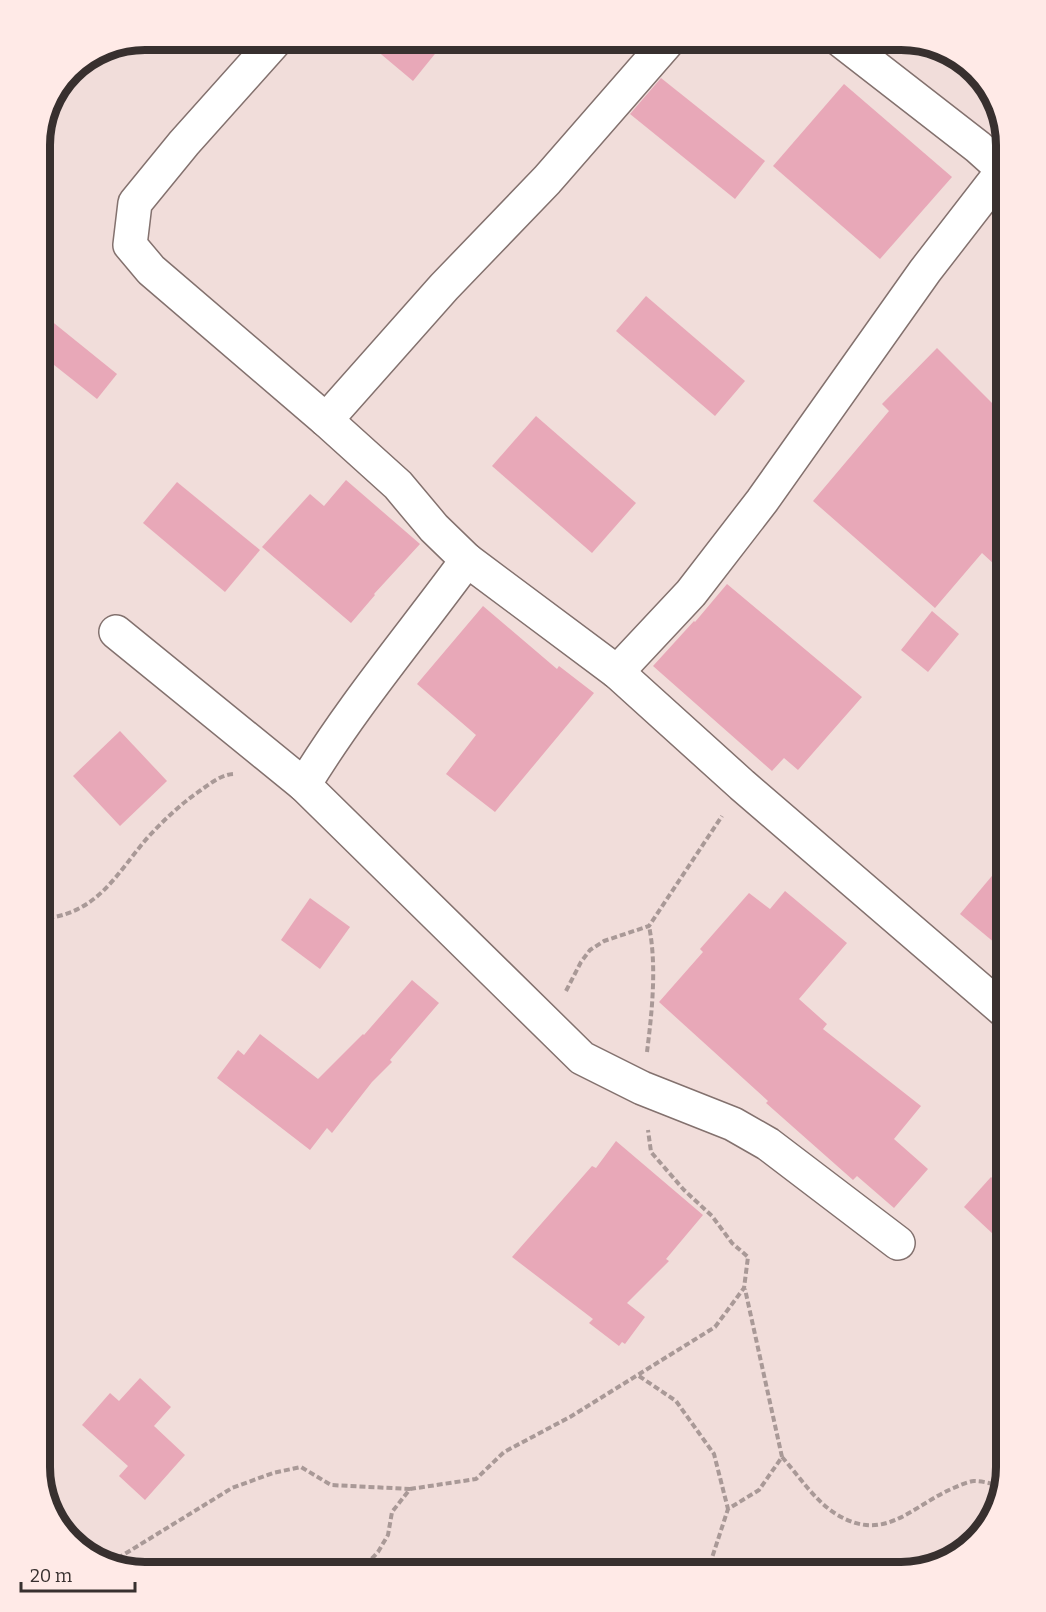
<svg xmlns="http://www.w3.org/2000/svg" width="1046" height="1612" font-family="Bitter,serif">
<style>
.building{fill:#e8a8b8}
.lines{fill:none;stroke-linecap:round;stroke-linejoin:round}
.street-casing{stroke:#83716e;stroke-width:36}
.path{stroke:#a99997;stroke-width:4;stroke-dasharray:6 3;stroke-linecap:butt}
.street{stroke:#fff;stroke-width:33}
.rim{fill:none;stroke:#38302f;stroke-width:8}
</style>
<rect width="100%" height="100%" fill="#f1ddda"/>
<g class="building">
<path d="M 363,39 L 447,39 L 413,81 Z"/>
<path d="M 661,78 L 765,161 L 735,199 L 630,114 Z"/>
<path d="M 844,84 L 952,177 L 880,259 L 773,166 Z"/>
<path d="M 646,296 L 745,381 L 715,416 L 616,331 Z"/>
<path d="M 39,311 L 117,374 L 97,399 L 39,353 Z"/>
<path d="M 937,348 L 1007,418 L 1007,576 L 982,553 L 935,608 L 813,501 L 889,411 L 882,404 Z"/>
<path d="M 536,416 L 636,503 L 592,553 L 492,466 Z"/>
<path d="M 346,480 L 420,544 L 374,594 L 375,595 L 351,623 L 262,547 L 310,494 L 324,506 Z"/>
<path d="M 177,482 L 260,550 L 225,592 L 143,523 Z"/>
<path d="M 727,584 L 862,697 L 798,770 L 784,758 L 772,771 L 653,666 L 694,621 L 695,622 Z"/>
<path d="M 483,606 L 557,669 L 559,666 L 594,693 L 495,812 L 446,774 L 476,735 L 417,684 Z"/>
<path d="M 932,611 L 959,634 L 928,672 L 901,650 Z"/>
<path d="M 120,731 L 167,781 L 120,826 L 73,776 Z"/>
<path d="M 1007,858 L 1007,953 L 960,914 Z"/>
<path d="M 785,891 L 847,943 L 799,999 L 827,1024 L 823,1029 L 921,1106 L 894,1139 L 928,1169 L 894,1208 L 857,1176 L 853,1180 L 766,1103 L 768,1101 L 659,1002 L 703,952 L 700,949 L 749,893 L 770,909 Z"/>
<path d="M 310,898 L 350,927 L 320,969 L 281,940 Z"/>
<path d="M 412,980 L 439,1003 L 390,1060 L 392,1062 L 372,1082 L 332,1133 L 327,1128 L 310,1150 L 217,1078 L 238,1050 L 244,1055 L 260,1034 L 318,1079 L 363,1034 L 364,1035 Z"/>
<path d="M 616,1141 L 703,1215 L 666,1259 L 669,1261 L 627,1303 L 645,1317 L 625,1344 L 622,1342 L 619,1346 L 589,1323 L 593,1319 L 512,1257 L 592,1166 L 596,1168 Z"/>
<path d="M 991,1177 L 1007,1192 L 1007,1247 L 964,1207 Z"/>
<path d="M 140,1378 L 171,1407 L 154,1426 L 185,1455 L 145,1500 L 119,1476 L 128,1466 L 82,1425 L 110,1393 L 119,1401 Z"/>
</g>
<g class="lines">
<g class="street-casing">
<g id="street">
<path d="M 277,39 L 184,143 L 135,203 L 130,245 L 151,270 L 326,420 L 398,485 L 434,528 L 467,560"/>
<path d="M 839,39 L 978,147 L 1007,173"/>
<path d="M 326,420 L 444,287 L 547,180 L 670,39"/>
<path d="M 116,632 L 304,785"/>
<path d="M 617,672 L 691,593 L 762,501 L 925,271 L 1007,165"/>
<path d="M 898,1243 L 768,1144 L 733,1124 L 642,1088 L 582,1058 L 304,785 C 352,706 412,635 467,560 L 617,672 L 742,785 L 1007,1013"/>
</g>
</g>
<g class="path">
<path d="M 39,919 C 98,915 115,875 149,836 C 165,819 182,803 201,790 C 211,783 221,775 233,774"/>
<path d="M 566,991 L 581,962 L 590,950 L 604,941 L 649,926 L 722,816"/>
<path d="M 647,1052 C 652,1012 657,966 649,926"/>
<path d="M 639,1376 L 676,1401 L 714,1454 L 728,1509"/>
<path d="M 782,1457 C 799,1476 815,1501 836,1514 C 883,1543 909,1509 949,1490 C 956,1487 966,1482 974,1481 C 983,1481 993,1484 1001,1486"/>
<path d="M 410,1489 L 476,1479 L 504,1452 L 570,1417 L 715,1327 L 744,1288 L 748,1257 L 732,1243 L 712,1216 L 684,1190 L 651,1152 L 648,1130"/>
<path d="M 110,1563 L 232,1488 L 273,1473 L 301,1467 L 331,1485 L 410,1489 L 392,1512 L 388,1535 L 378,1552 L 358,1573"/>
<path d="M 707,1573 L 728,1509 L 759,1490 L 782,1457 L 745,1289"/>
</g>
<use href="#street" class="street"/>
</g>
<path d="M0 0H1046V1612H0ZM145 50H901A95 95 0 0 1 996 145V1467A95 95 0 0 1 901 1562H145A95 95 0 0 1 50 1467V145A95 95 0 0 1 145 50Z" fill="#ffeae7" fill-rule="evenodd"/>
<path class="rim" d="M145 50H901A95 95 0 0 1 996 145V1467A95 95 0 0 1 901 1562H145A95 95 0 0 1 50 1467V145A95 95 0 0 1 145 50Z"/>
<path d="M21 1582v9h114v-9" fill="none" stroke="#38302f" stroke-width="3"/>
<text x="30" y="1582" font-size="18" fill="#38302f" stroke="#ffeae7" stroke-width="4.5" paint-order="stroke">20 m</text>
</svg>
